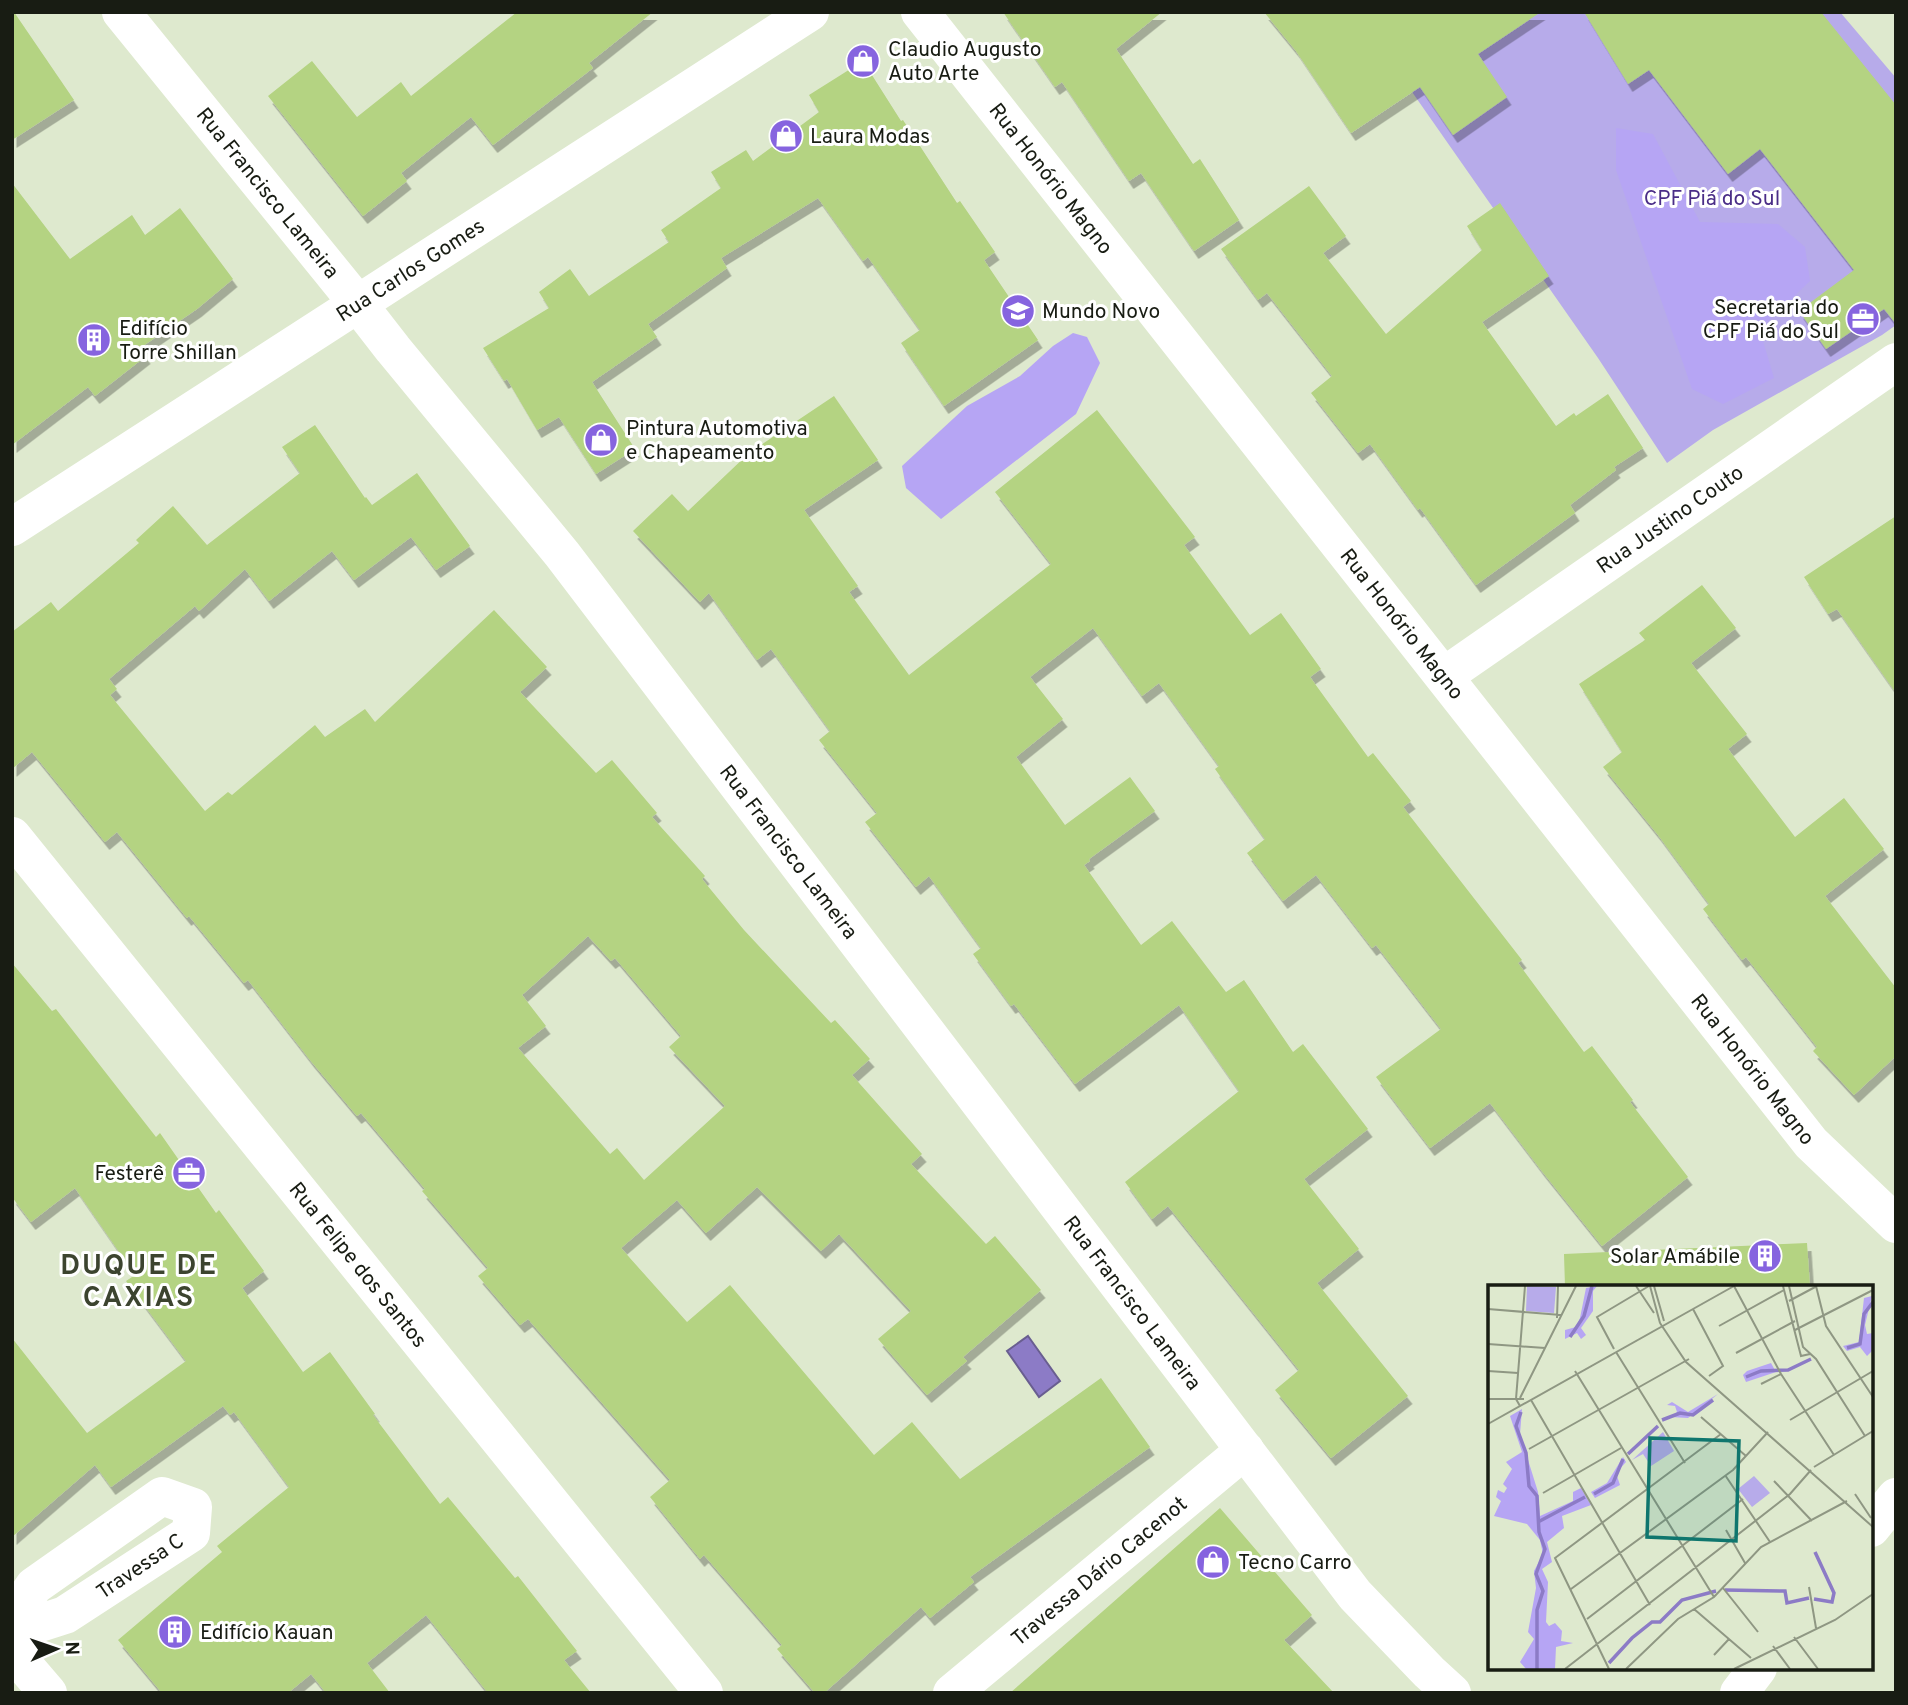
<svg xmlns="http://www.w3.org/2000/svg" width="1908" height="1705" font-family="Overpass,sans-serif">
<style>
.green{fill:#b7abea}
.forest{fill:#b6a5f4}
.water{fill:#8c7bc6;stroke:#695e90;stroke-width:2}
.building{fill:#b4d382;fill-rule:evenodd;filter:url(#shadow)}
.lines{fill:none;stroke-linecap:round;stroke-linejoin:round}
.minor{stroke:#fff;stroke-width:38}
.labels{text-anchor:middle;stroke-width:6;stroke-linejoin:round;paint-order:stroke}
.poi-label{font-size:21px;fill:#181c13;stroke:#fff;text-anchor:start}
.street-label{font-size:21px;fill:#181c13;stroke:#fff}
.park-label{font-size:21px;fill:#4a2d87;stroke:#fff}
.district-label{font-size:28px;font-weight:bold;letter-spacing:2px;fill:#3c442f;stroke:#fff}
.inset-river{fill:none;stroke:#8c7bc6;stroke-width:3.5}
.inset-road{fill:none;stroke:#8f9783;stroke-width:2}
.view{fill:#0f766e;fill-opacity:0.15;stroke:#0f766e;stroke-width:3.5}
.inset-edge{fill:none;stroke:#181c13;stroke-width:3.5}
</style>
<defs>
<filter id="shadow"><feDropShadow dx="4.5" dy="8" stdDeviation="0" flood-color="#0004"/></filter>
</defs>
<rect width="100%" height="100%" fill="#dee9ce"/>
<path class="green" d="M 1411,12 L 1840,12 L 1896,78 L 1896,325 L 1882,335 L 1713,430 L 1667,463 L 1598,358 L 1375,39 Z"/>
<g class="forest">
<path d="M 1616,128 L 1653,134 L 1700,222 L 1778,224 L 1805,247 L 1810,281 L 1767,322 L 1749,318 L 1763,341 L 1774,378 L 1723,404 L 1692,389 L 1616,170 Z"/>
<path d="M 1073,333 L 1087,337 L 1100,363 L 1076,414 L 941,519 L 906,488 L 902,466 L 967,406 L 1020,376 L 1053,346 Z"/>
</g>
<path class="water" d="M 1028,1336 L 1060,1381 L 1039,1397 L 1007,1351 Z"/>
<g class="building">
<path d="M 12,12 L 14,12 L 74,100 L 12,140 Z"/>
<path d="M 517,12 L 653,12 L 589,63 L 593,68 L 493,145 L 471,117 L 401,173 L 407,181 L 363,216 L 268,96 L 312,61 L 357,117 L 401,82 L 411,96 Z"/>
<path d="M 1003,12 L 1162,12 L 1116,49 L 1193,164 L 1200,159 L 1239,220 L 1194,251 L 1141,173 L 1129,181 L 1062,82 L 1055,87 Z"/>
<path d="M 1264,12 L 1541,12 L 1478,54 L 1507,97 L 1453,135 L 1420,87 L 1351,133 L 1296,51 Z"/>
<path d="M 1584,12 L 1821,12 L 1896,105 L 1896,324 L 1884,309 L 1826,349 L 1799,311 L 1854,270 L 1760,149 L 1728,174 L 1649,70 L 1628,84 Z"/>
<path d="M 863,61 L 901,121 L 903,120 L 957,203 L 960,201 L 995,252 L 984,260 L 1038,340 L 944,406 L 901,343 L 920,330 L 868,257 L 863,261 L 818,198 L 721,258 L 727,268 L 648,324 L 657,337 L 592,382 L 635,449 L 596,474 L 559,417 L 537,430 L 507,379 L 504,381 L 483,348 L 549,308 L 539,292 L 570,269 L 589,296 L 669,242 L 661,230 L 721,188 L 711,172 L 746,150 L 753,161 L 819,112 L 809,95 Z"/>
<path d="M 12,183 L 70,259 L 132,215 L 145,235 L 180,208 L 233,279 L 197,309 L 140,348 L 146,356 L 95,396 L 88,387 L 12,445 Z"/>
<path d="M 1309,186 L 1346,236 L 1323,253 L 1386,334 L 1482,250 L 1467,226 L 1500,203 L 1549,276 L 1482,322 L 1556,426 L 1574,413 L 1576,416 L 1608,394 L 1643,448 L 1614,467 L 1616,470 L 1570,505 L 1575,513 L 1476,585 L 1420,508 L 1418,510 L 1370,444 L 1358,453 L 1311,393 L 1332,376 L 1267,293 L 1258,300 L 1221,249 Z"/>
<path d="M 834,396 L 878,460 L 804,510 L 858,586 L 849,592 L 909,675 L 1051,564 L 995,492 L 1097,410 L 1195,537 L 1184,545 L 1250,635 L 1281,613 L 1321,669 L 1310,677 L 1368,757 L 1373,753 L 1411,801 L 1403,807 L 1522,960 L 1518,963 L 1584,1052 L 1592,1046 L 1633,1100 L 1630,1102 L 1688,1177 L 1602,1246 L 1541,1170 L 1490,1103 L 1430,1148 L 1376,1077 L 1441,1029 L 1376,945 L 1372,948 L 1316,875 L 1283,901 L 1247,853 L 1265,839 L 1215,769 L 1219,766 L 1159,683 L 1142,696 L 1093,628 L 1030,677 L 1063,719 L 1016,757 L 1065,825 L 1130,777 L 1155,811 L 1089,859 L 1090,861 L 1084,865 L 1141,945 L 1172,921 L 1226,992 L 1244,980 L 1293,1052 L 1303,1044 L 1368,1129 L 1304,1179 L 1359,1249 L 1317,1283 L 1408,1396 L 1331,1458 L 1275,1390 L 1299,1370 L 1168,1206 L 1152,1219 L 1125,1182 L 1239,1091 L 1179,1005 L 1075,1084 L 1014,1004 L 1011,1006 L 973,954 L 981,948 L 929,876 L 916,887 L 865,822 L 877,813 L 819,740 L 830,731 L 771,649 L 757,660 L 709,593 L 700,602 L 633,531 L 672,494 L 688,511 L 749,453 Z"/>
<path d="M 315,425 L 365,498 L 366,497 L 372,505 L 417,473 L 470,546 L 436,570 L 411,537 L 354,580 L 332,551 L 269,601 L 245,569 L 199,611 L 195,606 L 109,679 L 117,689 L 110,695 L 205,811 L 228,792 L 232,795 L 315,725 L 325,737 L 365,709 L 375,722 L 494,610 L 547,667 L 520,692 L 596,773 L 612,760 L 657,813 L 652,817 L 705,876 L 702,879 L 744,930 L 831,1023 L 835,1020 L 870,1059 L 852,1075 L 922,1154 L 911,1164 L 986,1244 L 995,1236 L 1041,1290 L 963,1357 L 967,1361 L 927,1395 L 878,1339 L 911,1311 L 839,1234 L 821,1251 L 757,1187 L 706,1233 L 677,1200 L 621,1248 L 687,1322 L 730,1285 L 874,1455 L 912,1422 L 960,1479 L 1101,1378 L 1150,1447 L 970,1577 L 974,1582 L 930,1618 L 921,1607 L 824,1693 L 815,1693 L 777,1649 L 782,1645 L 704,1555 L 700,1559 L 650,1497 L 670,1480 L 528,1319 L 520,1325 L 478,1276 L 488,1268 L 422,1191 L 425,1189 L 361,1113 L 357,1116 L 310,1060 L 248,980 L 244,983 L 189,916 L 187,918 L 117,832 L 105,842 L 32,752 L 12,769 L 12,632 L 51,602 L 58,611 L 139,543 L 136,540 L 173,506 L 207,545 L 300,473 L 282,447 ZM 588,936 L 611,961 L 615,958 L 681,1036 L 669,1047 L 725,1106 L 644,1180 L 617,1148 L 610,1154 L 518,1048 L 546,1026 L 522,995 Z"/>
<path d="M 1896,516 L 1896,693 L 1837,609 L 1828,614 L 1804,577 Z"/>
<path d="M 1702,585 L 1736,628 L 1691,663 L 1747,734 L 1728,749 L 1795,837 L 1844,798 L 1884,849 L 1825,896 L 1896,988 L 1896,1056 L 1854,1095 L 1813,1051 L 1817,1047 L 1746,957 L 1742,960 L 1703,909 L 1709,904 L 1658,835 L 1603,767 L 1622,752 L 1579,684 L 1645,640 L 1639,633 Z"/>
<path d="M 12,963 L 52,1011 L 56,1009 L 156,1137 L 160,1133 L 216,1213 L 219,1210 L 264,1271 L 242,1288 L 303,1372 L 330,1352 L 375,1414 L 373,1415 L 440,1504 L 448,1497 L 515,1578 L 518,1576 L 577,1651 L 564,1660 L 591,1693 L 488,1693 L 426,1615 L 367,1663 L 390,1693 L 326,1693 L 311,1674 L 288,1693 L 162,1693 L 118,1640 L 222,1552 L 217,1546 L 289,1487 L 234,1412 L 230,1415 L 223,1406 L 111,1487 L 95,1465 L 12,1537 L 12,1338 L 87,1433 L 186,1361 L 126,1281 L 135,1275 L 75,1188 L 31,1222 L 12,1197 Z"/>
<path d="M 1807,1243 L 1810,1287 L 1565,1287 L 1564,1254 Z"/>
<path d="M 1220,1508 L 1312,1615 L 1284,1640 L 1334,1693 L 1010,1693 Z"/>
</g>
<g class="lines">
<g class="minor">
<path id="s1" d="M 121,12 L 358,304 L 393,349 L 562,554 L 1355,1595 L 1429,1672 L 1452,1693"/>
<path id="s2" d="M 920,12 L 1811,1143 L 1896,1224"/>
<path id="s3" d="M 12,527 L 810,12"/>
<path id="s4" d="M 1444,676 L 1896,362"/>
<path id="s5" d="M 12,836 L 704,1693"/>
<path d="M 1871,1528 L 1896,1497"/>
<path d="M 12,1618 L 34,1586 L 162,1496 L 193,1507 L 191,1533 L 65,1615 L 12,1632"/>
<path d="M 12,1651 L 48,1693"/>
<path id="s6" d="M 952,1693 L 1245,1450"/>
<path d="M 1739,1693 L 1758,1668"/>
</g>
</g>
<defs>
<g id="shop-disc" transform="scale(1.75)"><circle r="9.5" fill="#8664df" stroke="#fff"/><path d="M-5-2.5h2.3a2.7 3.5 0 0 1 5.4 0H5L5.5 6h-11ZM-1.5-2.5h3a1.5 2.3 0 0 0-3 0Z" fill="#fff"/></g>
<g id="school-disc" transform="scale(1.75)"><circle r="9.5" fill="#8664df" stroke="#fff"/><path d="M0-5L7-2L0 1L-7-2ZM-4 1L0 2.5L4 1V4Q0 6-4 4Z" fill="#fff"/></g>
<g id="office-disc" transform="scale(1.75)"><circle r="9.5" fill="#8664df" stroke="#fff"/><path d="M-6-3h4V-5.5h4V-3h4V5H-6ZM-1-4.5V-3h2v-1.5ZM-6 0V1H6V0Z" fill="#fff"/></g>
<g id="building-disc" transform="scale(1.75)"><circle r="9.5" fill="#8664df" stroke="#fff"/><path d="M-4-6H4V6H1V3H-1V6H-4ZM-2.5-4.3h1.7v1.8h-1.7ZM.8-4.3h1.7v1.8H.8ZM-2.5-1h1.7V.8h-1.7ZM.8-1h1.7V.8H.8Z" fill="#fff"/></g>
</defs>
<g fill-rule="evenodd">
<use href="#shop-disc" x="863" y="61"/>
<use href="#shop-disc" x="786" y="136"/>
<use href="#school-disc" x="1018" y="311"/>
<use href="#office-disc" x="1863" y="319"/>
<use href="#building-disc" x="94" y="340"/>
<use href="#shop-disc" x="601" y="440"/>
<use href="#office-disc" x="189" y="1173"/>
<use href="#building-disc" x="1765" y="1256"/>
<use href="#shop-disc" x="1213" y="1562"/>
<use href="#building-disc" x="175" y="1632"/>
</g>
<g class="labels">
<g class="poi-label">
<text x="888" y="56">Claudio Augusto<tspan x="888" dy="24">Auto Arte</tspan></text>
<text x="810" y="143">Laura Modas</text>
<text x="1839" y="314" text-anchor="end">Secretaria do<tspan x="1839" dy="24">CPF Piá do Sul</tspan></text>
<text x="1042" y="318">Mundo Novo</text>
<text x="119" y="335">Edifício<tspan x="119" dy="24">Torre Shillan</tspan></text>
<text x="626" y="435">Pintura Automotiva<tspan x="626" dy="24">e Chapeamento</tspan></text>
<text x="164" y="1180" text-anchor="end">Festerê</text>
<text x="1740" y="1263" text-anchor="end">Solar Amábile</text>
<text x="1238" y="1569">Tecno Carro</text>
<text x="200" y="1639">Edifício Kauan</text>
</g>
<g class="street-label">
<text dy="7" stroke="none"><textPath href="#s2" startOffset="212">Rua Honório Magno</textPath></text>
<text dy="7" stroke="none"><textPath href="#s1" startOffset="233">Rua Francisco Lameira</textPath></text>
<text dy="7" stroke="none"><textPath href="#s3" startOffset="474">Rua Carlos Gomes</textPath></text>
<text dy="7" stroke="none"><textPath href="#s4" startOffset="275">Rua Justino Couto</textPath></text>
<text dy="7" stroke="none"><textPath href="#s2" startOffset="779">Rua Honório Magno</textPath></text>
<text dy="7" stroke="none"><textPath href="#s1" startOffset="1073">Rua Francisco Lameira</textPath></text>
<text dy="7" stroke="none"><textPath href="#s2" startOffset="1346">Rua Honório Magno</textPath></text>
<text dy="7" stroke="none"><textPath href="#s5" startOffset="551">Rua Felipe dos Santos</textPath></text>
<text dy="7" stroke="none"><textPath href="#s1" startOffset="1640">Rua Francisco Lameira</textPath></text>
<text transform="translate(140 1566) rotate(-34)" y="7">Travessa C</text>
<text dy="7" stroke="none"><textPath href="#s6" startOffset="191">Travessa Dário Cacenot</textPath></text>
</g>
<g class="park-label">
<text x="1712" y="205">CPF Piá do Sul</text>
</g>
<g class="district-label">
<text x="139" y="1274">DUQUE DE<tspan x="139" dy="32">CAXIAS</tspan></text>
</g>
</g>
<g transform="translate(1488 1285)">
<rect width="385" height="385" fill="#dee9ce"/>
<path d="M 39,1 L 68,2 L 66,28 L 38,26 ZM 175,147 L 186,166 L 163,181 L 155,169 L 144,175 ZM 266,191 L 282,208 L 264,222 L 250,204 Z" fill="#b7abea"/>
<path d="M 109,1 L 105,6 L 105,26 L 93,43 L 98,50 L 93,54 L 89,48 L 77,54 L 77,45 L 88,42 L 92,33 L 98,3 ZM 384,11 L 377,40 L 379,49 L 385,48 L 384,66 L 379,71 L 372,62 L 359,66 L 355,61 L 371,57 L 376,13 ZM 283,78 L 288,87 L 258,97 L 255,90 L 259,86 ZM 230,109 L 200,133 L 182,132 L 189,127 L 187,121 L 179,120 L 184,117 L 200,127 ZM 34,124 L 32,149 L 50,207 L 52,231 L 85,216 L 85,207 L 93,203 L 103,220 L 74,231 L 76,243 L 59,257 L 64,277 L 54,284 L 60,297 L 58,337 L 61,341 L 67,338 L 74,346 L 73,356 L 85,358 L 68,362 L 67,384 L 38,384 L 32,377 L 46,354 L 40,347 L 48,303 L 46,286 L 55,269 L 52,255 L 39,239 L 6,231 L 13,216 L 8,212 L 10,205 L 16,208 L 19,203 L 15,199 L 24,184 L 18,177 L 34,167 L 22,131 ZM 135,172 L 138,177 L 128,188 L 132,200 L 107,213 L 103,207 L 119,198 Z" fill="#b6a5f4"/>
<path class="inset-river" d="M 82,52 L 96,31 L 104,1M 359,63 L 372,59 L 376,29 L 385,17M 258,92 L 273,86 L 300,85 L 323,74M 33,127 L 28,141 L 38,168 L 41,201 L 49,211 L 51,247 L 57,264 L 48,289 L 55,306 L 49,325 L 49,384M 174,135 L 192,128 L 205,130 L 225,115M 140,169 L 170,141M 106,209 L 125,198 L 135,174M 50,237 L 97,212M 237,305 L 297,306 L 299,318 L 321,313M 326,314 L 344,317 L 346,308 L 327,267M 121,378 L 144,353 L 164,337 L 172,337 L 194,315 L 228,306"/>
<path class="inset-road" d="M 148,1 L 166,28M 162,1 L 172,38M 166,1 L 176,36M 246,1 L 293,89 L 346,170M 295,1 L 313,71 L 322,69M 301,1 L 315,62 L 328,74 L 377,151M 328,1 L 338,41 L 385,112M 301,16 L 329,1M 0,24 L 73,30M 205,24 L 235,81 L 221,91M 69,33 L 70,1M 172,38 L 198,77 L 385,242M 231,41 L 296,5M 307,45 L 385,5M 0,59 L 57,63M 126,64 L 109,32 L 161,1M 128,67 L 197,178M 248,68 L 307,36M 0,86 L 30,88M 87,86 L 226,312M 273,99 L 293,89M 32,113 L 88,1M 0,114 L 36,114M 43,115 L 162,320M 32,121 L 28,114 L 37,1M 213,132 L 258,171M 302,135 L 385,86M 0,139 L 246,1M 41,164 L 201,74M 326,182 L 385,146M 237,190 L 282,257M 286,196 L 324,236M 55,208 L 133,163M 367,209 L 383,233M 238,245 L 257,278M 321,302 L 328,343M 235,303 L 270,347M 83,304 L 245,185 L 280,147M 206,324 L 263,373M 99,334 L 255,214M 306,352 L 330,384M 285,361 L 302,384M 226,370 L 241,354M 77,384 L 302,209 L 323,185M 121,384 L 67,273 L 233,149M 138,384 L 190,334 L 226,312 L 273,262 L 359,216M 246,384 L 347,335 L 385,309"/>
<path class="view" d="M 162,153 L 251,156 L 248,256 L 159,252 Z"/>
<rect width="385" height="385" class="inset-edge"/>
</g>
<rect width="1908" height="1705" fill="none" stroke="#181c13" stroke-width="28"/>
<g transform="translate(56 1649) rotate(88)" stroke="#ffffff" stroke-width="5" paint-order="stroke">
<path d="M0-5L12 26L0 18L-12 26Z" fill="#181c13"/>
<text y="-10" font-size="19" font-weight="bold" text-anchor="middle" fill="#181c13">N</text>
</g>
</svg>
